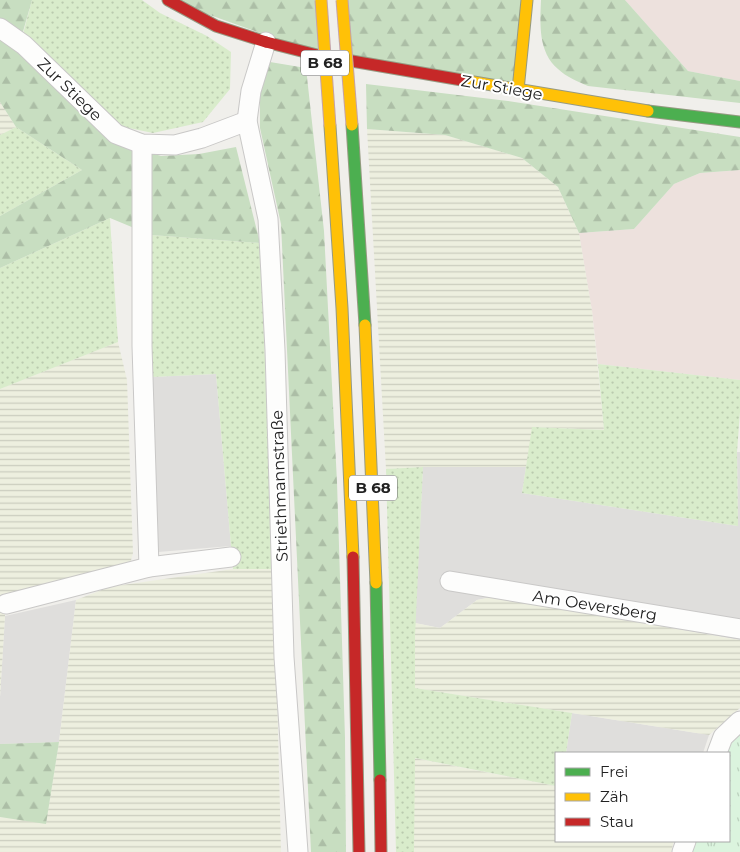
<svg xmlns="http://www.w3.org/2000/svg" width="740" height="852" font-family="Montserrat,sans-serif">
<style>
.residential{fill:#dfdedc}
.commercial{fill:#ede1dd}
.farmland{fill:url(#farmland-rules)}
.grass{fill:url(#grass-dots)}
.forest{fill:url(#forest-firs)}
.park{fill:url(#park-tufts)}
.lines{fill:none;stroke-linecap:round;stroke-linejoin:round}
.street-casing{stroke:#c9c8c7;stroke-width:21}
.fast-casing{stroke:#969a82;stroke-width:13}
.slow-casing{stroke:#969a82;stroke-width:13}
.jam-casing{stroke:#969a82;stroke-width:13}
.street{stroke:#fdfdfc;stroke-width:19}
.fast{stroke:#4caf50;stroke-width:11}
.slow{stroke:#ffc107;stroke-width:11}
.jam{stroke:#c62828;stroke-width:11}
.slow-bridge-casing{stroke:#c5a3a8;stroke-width:13;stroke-linecap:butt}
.slow-bridge{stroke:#ffc107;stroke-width:11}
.labels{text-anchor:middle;stroke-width:4;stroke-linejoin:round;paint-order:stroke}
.shield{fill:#fff;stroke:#646464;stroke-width:1}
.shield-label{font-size:15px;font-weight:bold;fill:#222}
.street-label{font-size:16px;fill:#222;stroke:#fff}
</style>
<defs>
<pattern id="farmland-rules" width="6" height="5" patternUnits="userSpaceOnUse" patternTransform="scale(1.25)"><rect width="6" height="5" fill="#edefdf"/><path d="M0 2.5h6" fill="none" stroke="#cbcdbf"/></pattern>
<pattern id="grass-dots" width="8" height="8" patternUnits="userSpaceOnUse" patternTransform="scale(1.25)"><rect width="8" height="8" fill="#d9eccb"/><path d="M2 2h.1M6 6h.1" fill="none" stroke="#bacaae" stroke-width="1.8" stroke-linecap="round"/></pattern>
<pattern id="forest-firs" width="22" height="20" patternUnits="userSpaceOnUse" patternTransform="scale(1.25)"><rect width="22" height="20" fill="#c8dec1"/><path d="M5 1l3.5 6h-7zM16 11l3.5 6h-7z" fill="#acbea6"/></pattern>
<pattern id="park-tufts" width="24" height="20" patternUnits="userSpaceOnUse" patternTransform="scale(1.25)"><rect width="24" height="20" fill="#dbf4de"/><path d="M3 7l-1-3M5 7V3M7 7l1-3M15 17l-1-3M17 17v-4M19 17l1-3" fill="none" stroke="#bcd1be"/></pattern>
</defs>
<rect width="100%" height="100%" fill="#f0efeb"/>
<g class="residential">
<path d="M 216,374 L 231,546 L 158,552 L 152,377 Z"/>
<path d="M 737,452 L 740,452 L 740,640 L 492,597 L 477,600 L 440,628 L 415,623 L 423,467 L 526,467 L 522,493 L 738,526 Z"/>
<path d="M 76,600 L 59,742 L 0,744 L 0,697 L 5,616 Z"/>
<path d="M 572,713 L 709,735 L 703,753 L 566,753 Z"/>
</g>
<g class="commercial">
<path d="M 625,0 L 740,0 L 740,81 L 688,71 Z"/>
<path d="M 740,170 L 740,380 L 598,364 L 592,311 L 579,233 L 634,229 L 674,184 L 700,173 Z"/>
</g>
<g class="farmland">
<path d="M 0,102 L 16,127 L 0,135 Z"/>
<path d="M 367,129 L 445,135 L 522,158 L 558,187 L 579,233 L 592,311 L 604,430 L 533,427 L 526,467 L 423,467 L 386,469 Z"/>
<path d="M 118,342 L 127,380 L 133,553 L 130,564 L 3,597 L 5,616 L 0,697 L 0,389 Z"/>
<path d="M 233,569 L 274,569 L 281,852 L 0,852 L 0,817 L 46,823 L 59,742 L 76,600 L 109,587 Z"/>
<path d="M 492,597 L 740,640 L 740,708 L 709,735 L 415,688 L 415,623 L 440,628 L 477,600 Z"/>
<path d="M 414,758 L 556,786 L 556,841 L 674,841 L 671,852 L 414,852 Z"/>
</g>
<g class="grass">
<path d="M 32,0 L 142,0 L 160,13 L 207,36 L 231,52 L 230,89 L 203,122 L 153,133 L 119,126 L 23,34 Z"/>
<path d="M 16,127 L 82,170 L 0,216 L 0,135 Z"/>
<path d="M 110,218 L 118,342 L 0,389 L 0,268 Z"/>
<path d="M 151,235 L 260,243 L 274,569 L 233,569 L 216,374 L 152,377 Z"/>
<path d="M 598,364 L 740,380 L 740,412 L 737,452 L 738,526 L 522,493 L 532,427 L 604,430 Z"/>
<path d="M 423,467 L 415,636 L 415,688 L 572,713 L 566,753 L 556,753 L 556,786 L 415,758 L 414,852 L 396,852 L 386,469 Z"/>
</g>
<g class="forest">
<path d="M 0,0 L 32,0 L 20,42 L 107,139 L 161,156 L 199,154 L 236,147 L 260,243 L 151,235 L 110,218 L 0,268 L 0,216 L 82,170 L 16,127 L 0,102 Z"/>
<path d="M 168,0 L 321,0 L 325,56 Z"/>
<path d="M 342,0 L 527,0 L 518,90 L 347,61 Z"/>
<path d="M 541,0 L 625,0 L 688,71 L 740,81 L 740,103 L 588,86 C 579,82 566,77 558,69 C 538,52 540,24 541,0 Z"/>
<path d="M 270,62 L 306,68 L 324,231 L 337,482 L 345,738 L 346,852 L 311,852 L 281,224 L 260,128 L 260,94 Z"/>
<path d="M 366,84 L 508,101 L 740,137 L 740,170 L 700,173 L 674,184 L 634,229 L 579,233 L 558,187 L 522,158 L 445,135 L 367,129 Z"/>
<path d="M 59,742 L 46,824 L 0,817 L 0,744 Z"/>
</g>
<path class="park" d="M 740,731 L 740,852 L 691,852 L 695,841 L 729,841 L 729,753 L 724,753 Z"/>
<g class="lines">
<g class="street-casing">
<g id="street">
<path d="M 0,28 L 24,45 L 116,134 L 142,144 L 175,145 L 202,138 L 247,121"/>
<path d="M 266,42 L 251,91 L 247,121 L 268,219 L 275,350 L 284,657 L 298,852"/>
<path d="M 142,144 L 142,346 L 149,567"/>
<path d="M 450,581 L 740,629"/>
<path d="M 6,604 L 149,567 L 231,557"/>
<path d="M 717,753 L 723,737 L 740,721"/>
<path d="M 682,852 L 686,841"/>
</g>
</g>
<g class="fast-casing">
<g id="fast">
<path d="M 648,111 L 740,122"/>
<path d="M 352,125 L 365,325"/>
<path d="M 376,583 L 380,780"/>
</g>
</g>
<g class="slow-casing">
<g id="slow">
<path d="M 462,80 L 648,111"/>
<path d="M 518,90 L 527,0"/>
<path d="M 330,126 L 342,308 L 353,557"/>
<path d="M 365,325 L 376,583"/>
</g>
</g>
<g class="jam-casing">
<g id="jam">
<path d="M 168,0 L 216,26 L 266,42"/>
<path d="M 266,42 L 317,55 L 462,80"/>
<path d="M 353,557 L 359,852"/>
<path d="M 380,780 L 381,852"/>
</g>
</g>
<use href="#street" class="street"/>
<use href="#fast" class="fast"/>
<use href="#slow" class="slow"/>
<use href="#jam" class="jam"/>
<g class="slow-bridge-casing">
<g id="slow-bridge">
<path d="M 321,0 L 330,126"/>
<path d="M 342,0 L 352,125"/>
</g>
</g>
<use href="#slow-bridge" class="slow-bridge"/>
</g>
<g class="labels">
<g class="shield">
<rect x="301" y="50.5" width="48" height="25" rx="4"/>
<rect x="349" y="475.5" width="48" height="25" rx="4"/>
</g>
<g class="shield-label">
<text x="325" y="68">B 68</text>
<text x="373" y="493">B 68</text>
</g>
<g class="street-label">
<text transform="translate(502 87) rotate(10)" y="6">Zur Stiege</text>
<text transform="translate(70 89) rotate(44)" y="6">Zur Stiege</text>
<text transform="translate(279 486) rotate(-92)" y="6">Striethmannstraße</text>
<text transform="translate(595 605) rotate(9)" y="6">Am Oeversberg</text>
</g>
</g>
<rect x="555" y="752" width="175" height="90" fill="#ffffff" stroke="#a7a7a7"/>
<rect x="565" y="768" width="25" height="8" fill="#4caf50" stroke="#a7a7a7"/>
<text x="600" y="777" font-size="15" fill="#222222">Frei</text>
<rect x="565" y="793" width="25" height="8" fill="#ffc107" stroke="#a7a7a7"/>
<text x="600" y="802" font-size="15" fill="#222222">Zäh</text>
<rect x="565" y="818" width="25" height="8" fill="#c62828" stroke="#a7a7a7"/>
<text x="600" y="827" font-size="15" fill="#222222">Stau</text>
</svg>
